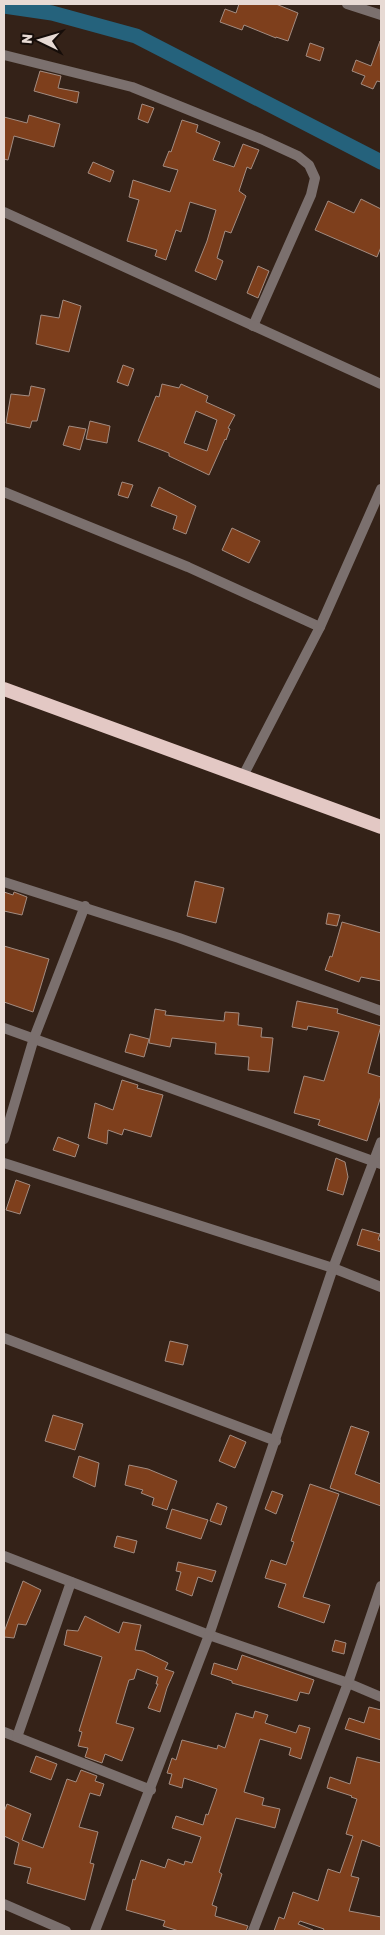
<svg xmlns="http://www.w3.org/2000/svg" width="385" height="1935" font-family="Rubik,sans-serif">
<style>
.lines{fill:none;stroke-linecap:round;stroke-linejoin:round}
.canal{stroke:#25627c;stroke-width:15}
.building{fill:#7e3f1c;stroke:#a38c81;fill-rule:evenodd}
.minor{stroke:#7b706e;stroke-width:10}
.trunk{stroke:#e3c8c4;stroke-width:14}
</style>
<rect width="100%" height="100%" fill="#342218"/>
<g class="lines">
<path class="canal" d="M 4,6 L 52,13 L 136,36 L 381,162"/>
</g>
<g class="building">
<path d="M 239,4 L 276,4 L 298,13 L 288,41 L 276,37 L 276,38 L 244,25 L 242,30 L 220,22 L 225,9 L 236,13 Z"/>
<path d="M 380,41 L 381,82 L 377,81 L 373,89 L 361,84 L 365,76 L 352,71 L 356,60 L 371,66 Z"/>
<path d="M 310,43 L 324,48 L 320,61 L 306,56 Z"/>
<path d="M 40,71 L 61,76 L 58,88 L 79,92 L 77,103 L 34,91 Z"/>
<path d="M 142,104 L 154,108 L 148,123 L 138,119 Z"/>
<path d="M 29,115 L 60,124 L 54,147 L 14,136 L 8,160 L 4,159 L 4,117 L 27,123 Z"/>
<path d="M 182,120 L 198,125 L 196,132 L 220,142 L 213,160 L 234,167 L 243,144 L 259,150 L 251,169 L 247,167 L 239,191 L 246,196 L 231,233 L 225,231 L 217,258 L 223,261 L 216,280 L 195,271 L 207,241 L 216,210 L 190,202 L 181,232 L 176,230 L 166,260 L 155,256 L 157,250 L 127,241 L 139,200 L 129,197 L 133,180 L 170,192 L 178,170 L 163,166 L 169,151 L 171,152 Z"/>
<path d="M 93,162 L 114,171 L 110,182 L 88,173 Z"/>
<path d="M 361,199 L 381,209 L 381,247 L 377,257 L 315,230 L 328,201 L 354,213 Z"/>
<path d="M 258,266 L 269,271 L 258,298 L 247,293 Z"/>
<path d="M 63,300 L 81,306 L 69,352 L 36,344 L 41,315 L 59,318 Z"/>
<path d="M 123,365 L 134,369 L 128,386 L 117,382 Z"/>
<path d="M 162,384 L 179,388 L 181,384 L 208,396 L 206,402 L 235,415 L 228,428 L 230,429 L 226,440 L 225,439 L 209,475 L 169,456 L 169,453 L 138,441 L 156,396 L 159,397 ZM 196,411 L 217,420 L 207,451 L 184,443 Z"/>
<path d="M 31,386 L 45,389 L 37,421 L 32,421 L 30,428 L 6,423 L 11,394 L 29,396 Z"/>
<path d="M 90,421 L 110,426 L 107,443 L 86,439 Z"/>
<path d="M 69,426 L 86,429 L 80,450 L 63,445 Z"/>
<path d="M 122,482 L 133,485 L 128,498 L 118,495 Z"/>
<path d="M 159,487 L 196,506 L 186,534 L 173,529 L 177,516 L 151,506 Z"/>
<path d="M 232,528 L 260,541 L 249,563 L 222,550 Z"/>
<path d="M 195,881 L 224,888 L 216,923 L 187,916 Z"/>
<path d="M 4,892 L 13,895 L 14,892 L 27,897 L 22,915 L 4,911 Z"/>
<path d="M 328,913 L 340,915 L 337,926 L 326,924 Z"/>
<path d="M 342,922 L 381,933 L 381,981 L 361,977 L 359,982 L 325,970 L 330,956 L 332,957 Z"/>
<path d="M 4,946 L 49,959 L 33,1012 L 4,1002 Z"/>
<path d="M 297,1001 L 338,1009 L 337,1013 L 381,1026 L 368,1073 L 381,1077 L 381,1096 L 367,1141 L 318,1125 L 320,1120 L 294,1113 L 304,1076 L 324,1081 L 339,1032 L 308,1026 L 307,1030 L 292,1027 Z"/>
<path d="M 155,1009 L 166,1011 L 165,1015 L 224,1021 L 225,1012 L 239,1013 L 238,1025 L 262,1028 L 261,1037 L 273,1038 L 269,1072 L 248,1070 L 249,1057 L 215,1054 L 216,1043 L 172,1038 L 170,1047 L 149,1043 Z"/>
<path d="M 130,1034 L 149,1039 L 144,1057 L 125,1052 Z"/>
<path d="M 122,1080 L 138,1085 L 137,1088 L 163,1095 L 151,1137 L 124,1129 L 122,1135 L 108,1130 L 107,1144 L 88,1138 L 95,1103 L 113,1110 Z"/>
<path d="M 58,1137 L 79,1145 L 75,1157 L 53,1150 Z"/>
<path d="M 336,1158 L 345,1162 L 348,1177 L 343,1195 L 327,1190 Z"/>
<path d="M 16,1180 L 30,1185 L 20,1214 L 6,1210 Z"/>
<path d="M 362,1229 L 380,1234 L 378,1240 L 381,1240 L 381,1252 L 357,1245 Z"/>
<path d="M 170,1341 L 188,1345 L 183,1365 L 165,1361 Z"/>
<path d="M 53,1415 L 83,1424 L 75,1450 L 45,1441 Z"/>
<path d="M 351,1426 L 369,1432 L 355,1474 L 381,1484 L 381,1506 L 330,1488 Z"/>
<path d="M 230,1435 L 246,1442 L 235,1468 L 219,1461 Z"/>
<path d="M 79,1456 L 99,1463 L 95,1487 L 73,1477 Z"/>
<path d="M 129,1465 L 148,1469 L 177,1481 L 167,1510 L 152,1505 L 154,1498 L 141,1493 L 143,1490 L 125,1485 Z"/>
<path d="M 310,1484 L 339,1494 L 303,1597 L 330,1605 L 324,1623 L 278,1607 L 286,1584 L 265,1578 L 271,1560 L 286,1565 L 294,1542 L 291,1541 Z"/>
<path d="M 272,1491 L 283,1495 L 276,1514 L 265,1509 Z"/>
<path d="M 217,1503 L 227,1507 L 221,1525 L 210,1521 Z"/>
<path d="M 172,1509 L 208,1520 L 201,1539 L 166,1528 Z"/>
<path d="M 117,1536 L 137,1541 L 134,1553 L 114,1547 Z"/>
<path d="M 178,1562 L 216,1571 L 212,1582 L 198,1577 L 192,1596 L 176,1590 L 181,1572 L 176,1571 Z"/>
<path d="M 23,1581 L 41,1590 L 26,1625 L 18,1624 L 14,1638 L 4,1637 L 4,1632 Z"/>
<path d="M 85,1616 L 119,1633 L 123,1622 L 141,1625 L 135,1650 L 143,1651 L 168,1663 L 165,1669 L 174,1672 L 167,1688 L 160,1712 L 148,1708 L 158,1684 L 156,1684 L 158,1677 L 137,1669 L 134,1679 L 129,1680 L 116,1723 L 134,1728 L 122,1761 L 105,1754 L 102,1763 L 85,1757 L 88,1748 L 78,1746 L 82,1732 L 79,1731 L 102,1657 L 64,1645 L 67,1630 L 78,1631 Z"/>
<path d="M 335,1640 L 346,1643 L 344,1654 L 332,1651 Z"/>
<path d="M 242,1655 L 314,1680 L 309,1694 L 300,1692 L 297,1701 L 232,1683 L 232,1681 L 211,1674 L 214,1663 L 237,1670 Z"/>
<path d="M 369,1707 L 381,1710 L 381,1740 L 345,1729 L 349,1718 L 364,1723 Z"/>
<path d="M 255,1711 L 268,1715 L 265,1723 L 296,1733 L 299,1725 L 310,1728 L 301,1759 L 289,1755 L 291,1748 L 260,1739 L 244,1792 L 264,1798 L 262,1805 L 280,1809 L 275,1828 L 236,1818 L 219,1872 L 222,1874 L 212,1905 L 217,1907 L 215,1916 L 248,1926 L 246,1931 L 179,1931 L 163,1926 L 165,1921 L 126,1910 L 133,1879 L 135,1880 L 141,1860 L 165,1868 L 168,1859 L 184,1865 L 185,1861 L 192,1863 L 201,1837 L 172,1828 L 176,1816 L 203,1825 L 206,1814 L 208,1815 L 217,1789 L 184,1778 L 182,1788 L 169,1784 L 172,1774 L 167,1773 L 172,1758 L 176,1760 L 182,1740 L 217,1749 L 218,1745 L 225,1748 L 236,1713 L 253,1718 Z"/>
<path d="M 36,1756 L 57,1764 L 51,1780 L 30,1772 Z"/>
<path d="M 357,1757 L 381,1763 L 381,1847 L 362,1840 L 351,1876 L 359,1878 L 349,1911 L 381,1917 L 381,1931 L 323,1931 L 324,1929 L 300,1921 L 298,1924 L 313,1930 L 313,1931 L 274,1931 L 279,1917 L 284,1919 L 293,1892 L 318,1901 L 328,1869 L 340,1873 L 353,1836 L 346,1834 L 357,1799 L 351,1797 L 352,1796 L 327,1788 L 330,1777 L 350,1784 Z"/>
<path d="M 81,1770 L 97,1776 L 95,1781 L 104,1784 L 100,1796 L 90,1793 L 79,1827 L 98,1832 L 90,1863 L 94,1864 L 85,1900 L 27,1883 L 31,1868 L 14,1864 L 19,1843 L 4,1836 L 4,1812 L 7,1804 L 31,1814 L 22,1840 L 43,1848 L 67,1779 L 76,1782 Z"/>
</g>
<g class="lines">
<g class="minor">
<path d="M 347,4 L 381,15"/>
<path d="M 4,55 L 132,87 L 261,139 L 298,156 L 309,165 L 315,178 L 311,195 L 253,326"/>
<path d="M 4,212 L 381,384"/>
<path d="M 4,492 L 188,567 L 320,627"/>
<path d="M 243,776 L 320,627 L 381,489"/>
<path d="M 4,882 L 179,938 L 381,1011"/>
<path d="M 4,1028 L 381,1164"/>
<path d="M 4,1139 L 34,1038 L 85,906"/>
<path d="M 4,1163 L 333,1268 L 381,1287"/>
<path d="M 4,1338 L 276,1441"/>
<path d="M 4,1556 L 209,1635 L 348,1683 L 381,1697"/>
<path d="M 4,1732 L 151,1790"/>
<path d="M 17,1737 L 71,1582"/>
<path d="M 4,1904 L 66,1931"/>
<path d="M 95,1931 L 209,1635 L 333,1268 L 381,1142"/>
<path d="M 253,1931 L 348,1683 L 381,1586"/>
</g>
<path class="trunk" d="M 4,689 L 381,827"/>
</g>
<rect width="385" height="1935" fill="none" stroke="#e7dad4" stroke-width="10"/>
<g transform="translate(40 40) rotate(275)" stroke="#160d09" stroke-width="4" paint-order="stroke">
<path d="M0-4L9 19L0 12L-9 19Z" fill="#e7dad4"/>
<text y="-8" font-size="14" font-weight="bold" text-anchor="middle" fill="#e7dad4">N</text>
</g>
</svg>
